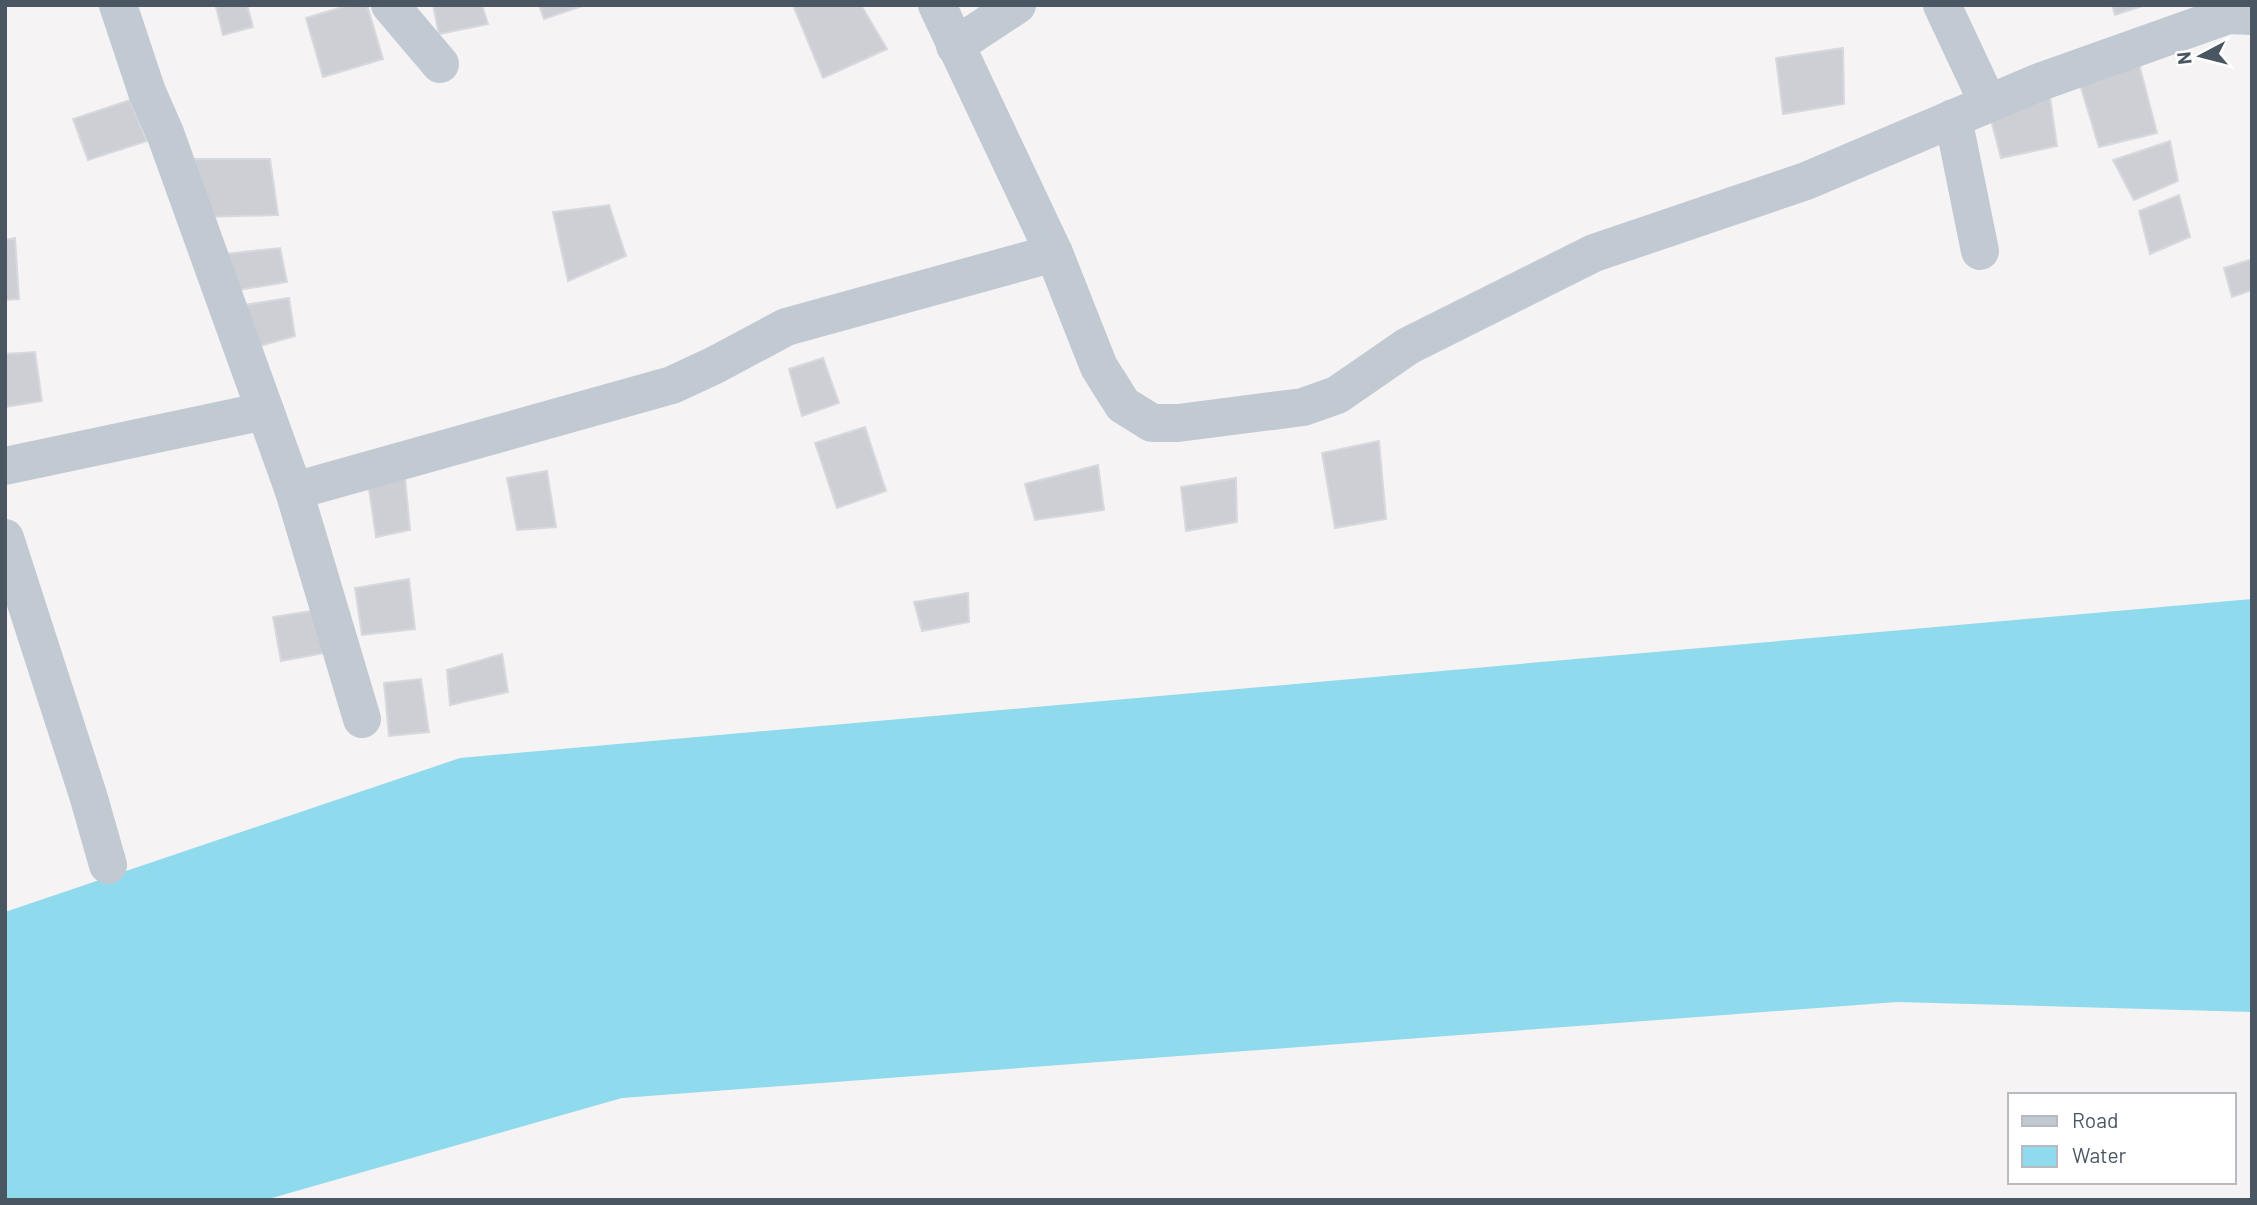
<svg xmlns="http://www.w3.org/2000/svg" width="2257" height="1205" font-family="Barlow,sans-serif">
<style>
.water{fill:#90daee}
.building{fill:#cdcfd5;stroke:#d7d9de;stroke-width:2}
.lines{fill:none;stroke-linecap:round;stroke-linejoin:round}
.minor{stroke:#c1cad2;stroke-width:38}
</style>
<rect width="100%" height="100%" fill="#f5f3f3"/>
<path class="water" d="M 2252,599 L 2252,1012 L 1897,1002 L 622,1098 L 265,1200 L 5,1200 L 5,912 L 460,758 Z"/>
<g class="building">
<path d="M 220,5 L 247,5 L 253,27 L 223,35 L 216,7 Z"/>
<path d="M 349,5 L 367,5 L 383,59 L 323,77 L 306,18 Z"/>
<path d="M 433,5 L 482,5 L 488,24 L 439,34 Z"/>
<path d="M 539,5 L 585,5 L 544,19 Z"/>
<path d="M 793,5 L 861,5 L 887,49 L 823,78 Z"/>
<path d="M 2112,5 L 2145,5 L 2115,15 Z"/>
<path d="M 1843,48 L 1844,104 L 1783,114 L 1776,58 Z"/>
<path d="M 2138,60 L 2157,133 L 2099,147 L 2078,78 Z"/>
<path d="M 2050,97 L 2057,146 L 2001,158 L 1990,116 Z"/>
<path d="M 130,100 L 147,141 L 88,160 L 73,119 Z"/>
<path d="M 2170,141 L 2178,181 L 2134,200 L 2113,160 Z"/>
<path d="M 195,159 L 270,159 L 278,215 L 202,217 Z"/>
<path d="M 2179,195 L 2190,237 L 2150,254 L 2139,211 Z"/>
<path d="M 609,205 L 626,256 L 568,281 L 553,212 Z"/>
<path d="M 15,238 L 19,299 L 5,300 L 5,240 Z"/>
<path d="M 280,248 L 287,282 L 226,292 L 216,255 Z"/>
<path d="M 2252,259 L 2252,290 L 2232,297 L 2224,268 Z"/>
<path d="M 289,298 L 295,336 L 253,348 L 244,305 Z"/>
<path d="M 35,352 L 42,401 L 5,407 L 5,354 Z"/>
<path d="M 823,358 L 839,403 L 802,416 L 789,369 Z"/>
<path d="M 865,427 L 886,491 L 837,508 L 815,443 Z"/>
<path d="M 1379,441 L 1386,519 L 1335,528 L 1322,453 Z"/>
<path d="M 1098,465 L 1104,510 L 1035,520 L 1025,484 Z"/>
<path d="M 547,471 L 556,527 L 517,530 L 507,478 Z"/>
<path d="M 405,477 L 410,530 L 376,537 L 368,482 Z"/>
<path d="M 1236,478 L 1237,522 L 1186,531 L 1181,487 Z"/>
<path d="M 409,579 L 415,629 L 362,635 L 355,588 Z"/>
<path d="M 968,593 L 969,622 L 922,631 L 914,602 Z"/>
<path d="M 324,609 L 330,652 L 281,661 L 273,617 Z"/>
<path d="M 502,654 L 508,692 L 450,705 L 447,670 Z"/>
<path d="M 421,679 L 429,732 L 389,736 L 384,683 Z"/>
</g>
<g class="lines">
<g class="minor">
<path d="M 118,5 L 147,92 L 165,133 L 294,491 L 362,719"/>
<path d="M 390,5 L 440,64"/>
<path d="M 937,5 L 1054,253"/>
<path d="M 1942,5 L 1988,103"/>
<path d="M 955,46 L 1017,5"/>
<path d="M 1953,118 L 1980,251"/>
<path d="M 5,466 L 265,411"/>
<path d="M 294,491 L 672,385 L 715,365 L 786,327 L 1054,253 L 1099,367 L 1123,405 L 1152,423 L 1178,423 L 1303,407 L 1337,395 L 1408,346 L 1594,253 L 1806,181 L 2037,83 L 2228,15 L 2252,16"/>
<path d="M 5,538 L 88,795 L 108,865"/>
</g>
</g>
<rect width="2257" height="1205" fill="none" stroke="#4a5661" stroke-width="14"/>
<rect x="2008" y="1093" width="228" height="91" fill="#ffffff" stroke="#b7bbc0" stroke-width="2"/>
<rect x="2022" y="1116" width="35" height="10" fill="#c1cad2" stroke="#b7bbc0" stroke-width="2"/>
<text x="2072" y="1128" font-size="21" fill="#4a5661">Road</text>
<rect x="2022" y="1146" width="35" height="21" fill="#90daee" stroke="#b7bbc0" stroke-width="2"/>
<text x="2072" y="1163" font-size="21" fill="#4a5661">Water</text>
<g transform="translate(2201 56) rotate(263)" stroke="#ffffff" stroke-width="5" paint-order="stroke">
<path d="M0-5L12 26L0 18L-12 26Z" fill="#4a5661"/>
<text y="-10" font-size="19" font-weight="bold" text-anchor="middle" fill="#4a5661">N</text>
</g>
</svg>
